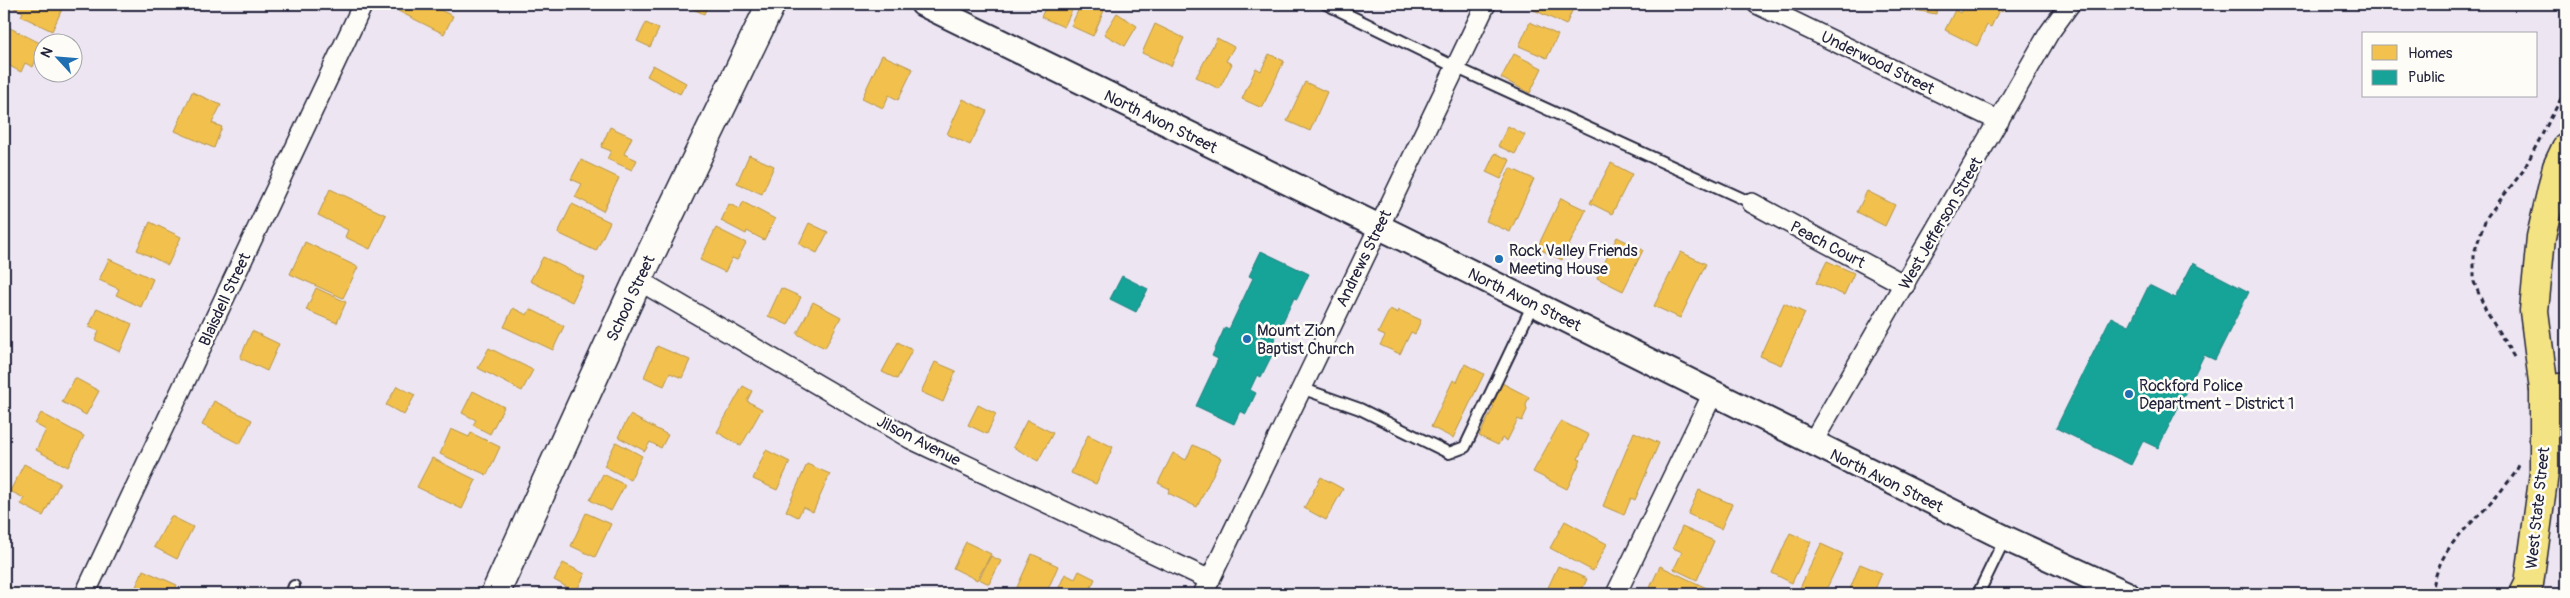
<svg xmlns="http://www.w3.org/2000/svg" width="2570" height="598" font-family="Pangolin,sans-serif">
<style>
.homes{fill:#f2c14e;stroke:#b49148}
.public{fill:#17a398;stroke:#1a7c7c}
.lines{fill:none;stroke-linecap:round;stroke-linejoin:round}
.service-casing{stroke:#22223b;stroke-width:14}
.minor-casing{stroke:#22223b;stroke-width:22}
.tertiary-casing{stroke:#22223b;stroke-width:28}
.secondary-casing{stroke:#22223b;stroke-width:31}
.primary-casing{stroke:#22223b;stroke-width:31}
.path{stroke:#22223b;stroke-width:3;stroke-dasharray:5 4;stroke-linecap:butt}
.service{stroke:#fdfcf7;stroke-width:10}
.minor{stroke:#fdfcf7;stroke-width:19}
.tertiary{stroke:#fdfcf7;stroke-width:24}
.secondary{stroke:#fdfcf7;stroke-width:28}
.primary{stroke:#f4e382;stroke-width:28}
.poi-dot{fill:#1f6fb2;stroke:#fdfcf7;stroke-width:2}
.labels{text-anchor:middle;stroke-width:5;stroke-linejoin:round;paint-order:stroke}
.street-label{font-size:16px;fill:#22223b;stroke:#fdfcf7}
.poi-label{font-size:16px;fill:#22223b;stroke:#fdfcf7;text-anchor:start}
</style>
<rect width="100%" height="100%" fill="#ede6f2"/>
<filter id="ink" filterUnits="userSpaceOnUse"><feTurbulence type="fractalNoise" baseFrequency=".02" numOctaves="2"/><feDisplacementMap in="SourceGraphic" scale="10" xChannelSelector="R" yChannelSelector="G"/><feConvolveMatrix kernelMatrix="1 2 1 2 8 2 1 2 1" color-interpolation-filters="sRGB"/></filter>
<g filter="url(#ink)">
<g class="homes">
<path d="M 11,4 L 56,4 L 63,7 L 52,31 L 21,16 L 23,12 L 10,6 Z"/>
<path d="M 401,4 L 438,4 L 440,5 L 438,9 L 453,16 L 444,34 L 398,11 Z"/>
<path d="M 682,4 L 708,4 L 704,14 Z"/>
<path d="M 1047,4 L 1075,4 L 1064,27 L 1041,17 Z"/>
<path d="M 1081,4 L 1100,4 L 1106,6 L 1093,36 L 1071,26 Z"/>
<path d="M 1534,4 L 1575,4 L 1566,25 L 1532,9 Z"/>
<path d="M 1894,4 L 1937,4 L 1936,14 L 1893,6 Z"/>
<path d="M 1965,4 L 2006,4 L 2002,12 L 1999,10 L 1991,27 L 1987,25 L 1977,46 L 1945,30 L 1955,10 L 1960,13 Z"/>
<path d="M 1117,13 L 1137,26 L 1125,46 L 1104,34 Z"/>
<path d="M 1530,22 L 1558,35 L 1547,58 L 1519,46 Z"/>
<path d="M 646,23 L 659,29 L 650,47 L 637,41 Z"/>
<path d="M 1155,24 L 1184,38 L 1171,66 L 1142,53 Z"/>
<path d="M 4,25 L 42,44 L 33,67 L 25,63 L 21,72 L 4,63 Z"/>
<path d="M 1217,38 L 1234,47 L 1226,61 L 1232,64 L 1219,89 L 1196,77 Z"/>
<path d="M 1269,54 L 1284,61 L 1262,108 L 1242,99 L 1256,68 L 1261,71 Z"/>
<path d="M 1514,54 L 1542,68 L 1530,93 L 1501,78 Z"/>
<path d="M 882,55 L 913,69 L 898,100 L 889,95 L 883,108 L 862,98 Z"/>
<path d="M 653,65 L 686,83 L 680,94 L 647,76 Z"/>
<path d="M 4,72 L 9,75 L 4,86 Z"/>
<path d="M 1305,82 L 1327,92 L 1310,131 L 1287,121 Z"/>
<path d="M 192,92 L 221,105 L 212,123 L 222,127 L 214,148 L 175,131 Z"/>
<path d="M 963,99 L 987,111 L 970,145 L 947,134 Z"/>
<path d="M 1508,126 L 1525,135 L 1515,154 L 1498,146 Z"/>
<path d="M 610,127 L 632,137 L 624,154 L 637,160 L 632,170 L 607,159 L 611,151 L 601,147 Z"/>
<path d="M 1495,153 L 1510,160 L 1501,179 L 1486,172 Z"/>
<path d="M 749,155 L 774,166 L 762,194 L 737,183 Z"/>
<path d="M 581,160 L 619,178 L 603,211 L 575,197 L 582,184 L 571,179 Z"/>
<path d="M 1611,163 L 1632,174 L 1612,214 L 1590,203 Z"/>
<path d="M 1510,168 L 1534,179 L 1510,232 L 1486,221 Z"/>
<path d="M 330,189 L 386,215 L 370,249 L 345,237 L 348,230 L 318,215 Z"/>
<path d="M 1867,191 L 1895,205 L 1885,226 L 1857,212 Z"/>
<path d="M 1561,198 L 1586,210 L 1562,260 L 1537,248 Z"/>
<path d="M 743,202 L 775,219 L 764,240 L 747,231 L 746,234 L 721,221 L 729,204 L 740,209 Z"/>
<path d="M 572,204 L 610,222 L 596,251 L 558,233 Z"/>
<path d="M 150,222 L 181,237 L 168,265 L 137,250 Z"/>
<path d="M 809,223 L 828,232 L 817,253 L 799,244 Z"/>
<path d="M 716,228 L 746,243 L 737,260 L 732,258 L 725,272 L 700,260 Z"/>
<path d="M 1617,237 L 1643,250 L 1623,291 L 1597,278 Z"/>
<path d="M 305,242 L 358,267 L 343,298 L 290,274 Z"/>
<path d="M 1681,252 L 1706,264 L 1680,318 L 1654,306 Z"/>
<path d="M 543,257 L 584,277 L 572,302 L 530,281 Z"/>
<path d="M 109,259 L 153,279 L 141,307 L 116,295 L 119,289 L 99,280 Z"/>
<path d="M 1827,261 L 1854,273 L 1844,295 L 1816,283 Z"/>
<path d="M 316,288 L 346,302 L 337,323 L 306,310 Z"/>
<path d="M 781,288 L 801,297 L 788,325 L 768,316 Z"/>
<path d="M 813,302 L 841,317 L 825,348 L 797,334 Z"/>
<path d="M 1784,303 L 1805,313 L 1781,365 L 1760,356 Z"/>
<path d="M 97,308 L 132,324 L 120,352 L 95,340 L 99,331 L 89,327 Z"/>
<path d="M 513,308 L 527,315 L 530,309 L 564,326 L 553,350 L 504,327 Z"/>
<path d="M 1390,309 L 1398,313 L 1399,310 L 1421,320 L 1415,334 L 1411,332 L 1400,354 L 1380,345 L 1385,336 L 1378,333 Z"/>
<path d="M 252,331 L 279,344 L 267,371 L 240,358 Z"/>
<path d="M 898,342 L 912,350 L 897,379 L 882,372 Z"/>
<path d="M 657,346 L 690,360 L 682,378 L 670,373 L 664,386 L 644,377 Z"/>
<path d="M 489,348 L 533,370 L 522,391 L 478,368 Z"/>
<path d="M 935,362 L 956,371 L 943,402 L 921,392 Z"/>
<path d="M 1465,364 L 1484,374 L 1453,438 L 1431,427 L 1453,380 L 1457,382 Z"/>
<path d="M 75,378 L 99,391 L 86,415 L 62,402 Z"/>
<path d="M 1500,382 L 1529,397 L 1526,405 L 1527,410 L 1522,421 L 1518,419 L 1507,441 L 1502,438 L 1498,445 L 1479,436 L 1494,406 L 1489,404 Z"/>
<path d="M 397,386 L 415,395 L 404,415 L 386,405 Z"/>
<path d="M 743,386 L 752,391 L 747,401 L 762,409 L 741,446 L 717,432 Z"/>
<path d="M 473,391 L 504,407 L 490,434 L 473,425 L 476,420 L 462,413 Z"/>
<path d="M 214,401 L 252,420 L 240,444 L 202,425 Z"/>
<path d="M 978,405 L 996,414 L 987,434 L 968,425 Z"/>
<path d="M 41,413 L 84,436 L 68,467 L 36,450 L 46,430 L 35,424 Z"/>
<path d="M 630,415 L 668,435 L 661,448 L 650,442 L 645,451 L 618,437 Z"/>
<path d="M 1027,420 L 1053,433 L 1038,461 L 1013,447 Z"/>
<path d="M 1561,421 L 1589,435 L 1578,459 L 1581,460 L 1567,489 L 1533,472 Z"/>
<path d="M 451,429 L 469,437 L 471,433 L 500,447 L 487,475 L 440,454 Z"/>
<path d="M 1634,432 L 1659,443 L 1635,500 L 1631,498 L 1624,515 L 1603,506 Z"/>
<path d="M 1088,435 L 1113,447 L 1096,484 L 1071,473 Z"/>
<path d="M 616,442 L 642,456 L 630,480 L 604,466 Z"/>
<path d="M 1193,445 L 1221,458 L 1197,507 L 1168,493 L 1170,489 L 1158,483 L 1173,453 L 1186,460 Z"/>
<path d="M 766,450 L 790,462 L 777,490 L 753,479 Z"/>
<path d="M 432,458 L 476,480 L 462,509 L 417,487 Z"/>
<path d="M 24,464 L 60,483 L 43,516 L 21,504 L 24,498 L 10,491 Z"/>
<path d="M 807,464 L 830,474 L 813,512 L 803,507 L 798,517 L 786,511 Z"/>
<path d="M 603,474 L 625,485 L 611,511 L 590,500 Z"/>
<path d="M 1321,477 L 1343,489 L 1326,520 L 1304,508 Z"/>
<path d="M 1699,490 L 1732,504 L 1721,529 L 1688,514 Z"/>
<path d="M 586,513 L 611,524 L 595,557 L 571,546 Z"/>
<path d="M 171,516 L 193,527 L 177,559 L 154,547 Z"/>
<path d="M 1565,521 L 1607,544 L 1593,571 L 1550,548 Z"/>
<path d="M 1682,527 L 1714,541 L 1697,580 L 1674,569 L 1682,552 L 1673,548 Z"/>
<path d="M 1790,533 L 1811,542 L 1792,583 L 1772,573 Z"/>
<path d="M 966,542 L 991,554 L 977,580 L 953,568 Z"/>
<path d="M 1821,544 L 1843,554 L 1824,594 L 1802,594 L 1798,592 Z"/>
<path d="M 1032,554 L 1058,566 L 1046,594 L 1014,594 Z"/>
<path d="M 991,556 L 1001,561 L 989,584 L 979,579 Z"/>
<path d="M 563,563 L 585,574 L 576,592 L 554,580 Z"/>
<path d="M 1860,564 L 1882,573 L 1873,594 L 1848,594 Z"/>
<path d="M 1558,566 L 1587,579 L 1580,594 L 1551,594 L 1546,592 Z"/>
<path d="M 1660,566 L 1713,591 L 1711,594 L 1647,594 Z"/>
<path d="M 143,570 L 177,585 L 173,594 L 133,594 Z"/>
<path d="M 1079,571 L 1095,579 L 1088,594 L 1056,594 L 1065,574 L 1075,579 Z"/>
<path d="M 4,583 L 10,586 L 6,594 L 4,594 Z"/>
</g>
<g class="public">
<path d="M 1261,251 L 1309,274 L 1297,299 L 1294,298 L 1270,349 L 1274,351 L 1261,377 L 1257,375 L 1250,390 L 1256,393 L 1246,414 L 1240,411 L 1234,424 L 1196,406 L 1218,359 L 1212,356 L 1225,327 L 1229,329 L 1253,278 L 1249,276 Z"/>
<path d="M 2193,263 L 2249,292 L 2215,360 L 2204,355 L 2158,448 L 2143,441 L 2131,465 L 2056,428 L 2111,317 L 2129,326 L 2149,285 L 2175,298 Z"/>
<path d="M 1122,276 L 1148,289 L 1136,312 L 1110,299 Z"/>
</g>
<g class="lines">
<g class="service-casing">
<g id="service">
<path d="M 1326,4 L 1457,68 L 1752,203"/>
<path d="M 1301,388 L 1360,409 L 1449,453 L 1465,447 L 1533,304"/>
<path d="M 291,594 L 294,586"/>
<path d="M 1978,594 L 2005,538"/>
</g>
</g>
<g class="minor-casing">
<g id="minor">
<path d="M 1757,4 L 1999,121"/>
<path d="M 1752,203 L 1905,285"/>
<path d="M 638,280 L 911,439 L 1210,580"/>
<path d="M 1812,443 L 2049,33 L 2070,4"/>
<path d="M 85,594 L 363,4"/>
<path d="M 1203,594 L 1486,4"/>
<path d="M 1616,594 L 1713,393"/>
</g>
</g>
<g class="tertiary-casing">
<path id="tertiary" d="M 923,4 L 1400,237 L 2005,538 L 2127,594"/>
</g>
<g class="secondary-casing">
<path id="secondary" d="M 495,594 L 638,280 L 771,4"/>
</g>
<g class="primary-casing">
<g id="primary">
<path d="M 2544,390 L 2566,387"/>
<path d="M 2524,594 L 2529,584 L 2544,473 L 2544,390 L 2534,311 L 2541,237 L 2557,167 L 2566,148"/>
</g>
</g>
<g class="path">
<path d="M 2514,357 L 2486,311 L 2474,282 L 2474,253 L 2486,218 L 2523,171 L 2566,89"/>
<path d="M 2432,594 C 2439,540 2474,527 2504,487 C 2510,480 2516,473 2519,465"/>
</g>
<use href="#service" class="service"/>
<use href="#minor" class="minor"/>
<use href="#tertiary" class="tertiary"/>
<use href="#secondary" class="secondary"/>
<use href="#primary" class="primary"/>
</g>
</g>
<g class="poi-dot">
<circle cx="1499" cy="259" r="5"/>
<circle cx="1247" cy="339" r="5"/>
<circle cx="2129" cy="394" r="5"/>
</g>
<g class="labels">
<g class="street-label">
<text transform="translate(1878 62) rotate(26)" y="6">Underwood Street</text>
<text transform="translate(1161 121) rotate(26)" y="6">North Avon Street</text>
<text transform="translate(1940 223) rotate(-60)" y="6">West Jefferson Street</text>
<text transform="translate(1828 244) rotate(28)" y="6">Peach Court</text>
<text transform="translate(1363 258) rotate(-64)" y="6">Andrews Street</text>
<text transform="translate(630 298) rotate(-65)" y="6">School Street</text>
<text transform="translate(224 299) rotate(-65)" y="6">Blaisdell Street</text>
<text transform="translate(1525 299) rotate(26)" y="6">North Avon Street</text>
<text transform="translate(919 440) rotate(27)" y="6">Jilson Avenue</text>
<text transform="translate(1887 480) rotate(26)" y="6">North Avon Street</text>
<text transform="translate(2537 508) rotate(-84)" y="6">West State Street</text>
</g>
<g class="poi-label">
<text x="1509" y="256">Rock Valley Friends<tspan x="1509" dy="18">Meeting House</tspan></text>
<text x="1257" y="336">Mount Zion<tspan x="1257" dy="18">Baptist Church</tspan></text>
<text x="2139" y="391">Rockford Police<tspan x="2139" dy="18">Department - District 1</tspan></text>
</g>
</g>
<rect width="2570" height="598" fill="none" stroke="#fdfcf7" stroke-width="20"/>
<rect x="10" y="10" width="2550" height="578" fill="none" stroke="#22223b" stroke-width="2" filter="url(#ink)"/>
<rect x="2362" y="32" width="175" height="65" fill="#fdfcf7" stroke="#a5a5ac"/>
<rect x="2372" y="45" width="25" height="15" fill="#f2c14e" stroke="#a5a5ac"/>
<text x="2408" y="58" font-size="15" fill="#22223b">Homes</text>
<rect x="2372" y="70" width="25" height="15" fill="#17a398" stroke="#a5a5ac"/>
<text x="2408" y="82" font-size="15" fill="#22223b">Public</text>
<g transform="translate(58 58) rotate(296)"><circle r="24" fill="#fdfcf7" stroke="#a5a5ac"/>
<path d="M0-4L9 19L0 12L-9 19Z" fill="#1f6fb2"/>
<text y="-8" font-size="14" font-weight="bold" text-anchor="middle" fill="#22223b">N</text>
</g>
</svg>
